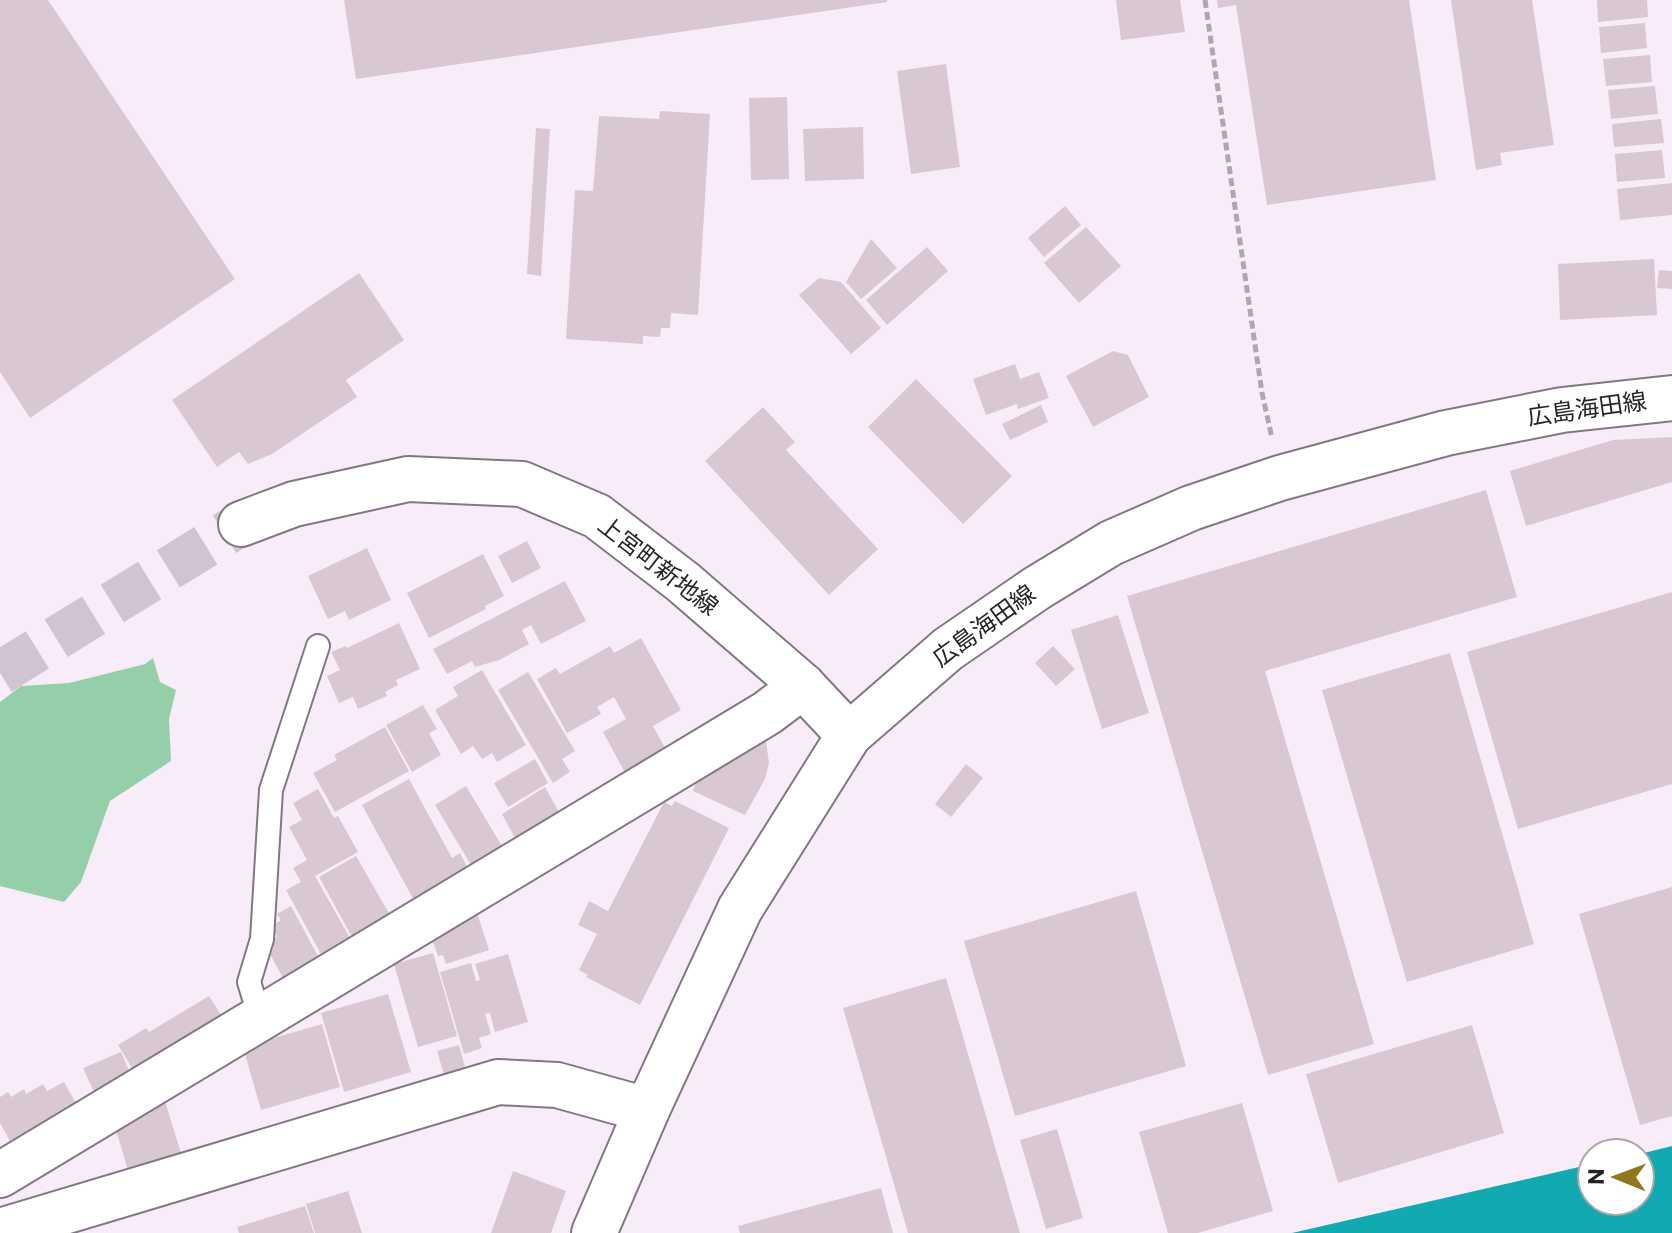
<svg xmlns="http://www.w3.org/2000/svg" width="1672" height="1233" font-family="Commissioner,'Noto Sans JP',sans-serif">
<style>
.green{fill:#95cfaa}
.water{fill:#11aab1}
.building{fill:#d9c8d1}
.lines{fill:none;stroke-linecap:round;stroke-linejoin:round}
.secondary-tunnel{stroke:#cfc4cf;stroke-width:44;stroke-dasharray:44 22;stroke-linecap:butt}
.service-casing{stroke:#837783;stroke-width:26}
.minor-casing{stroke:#837783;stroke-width:48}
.secondary-casing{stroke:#837783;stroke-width:48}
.path{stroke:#b0a6b0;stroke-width:5;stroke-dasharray:8 4;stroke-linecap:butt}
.service{stroke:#fff;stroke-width:22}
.minor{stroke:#fff;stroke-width:44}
.secondary{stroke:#fff;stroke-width:44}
.labels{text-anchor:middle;stroke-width:6;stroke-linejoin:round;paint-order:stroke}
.street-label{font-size:24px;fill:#272227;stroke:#fff}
</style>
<rect width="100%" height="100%" fill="#f9ecf9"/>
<path class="green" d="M 153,658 L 160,682 L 176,690 L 169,719 L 171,761 L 110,801 L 81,882 L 64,902 L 0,886 L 0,702 L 21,686 L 69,683 L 145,664 Z"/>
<path class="water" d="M 1672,1146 L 1672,1233 L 1292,1233 L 1592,1164 L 1592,1201 L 1640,1201 L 1640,1154 Z"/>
<g class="building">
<path d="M 0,0 L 48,0 L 235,279 L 30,418 L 0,372 Z"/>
<path d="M 344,0 L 887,0 L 887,2 L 356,79 Z"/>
<path d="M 1116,0 L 1180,0 L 1185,32 L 1121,40 Z"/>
<path d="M 1217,0 L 1409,0 L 1436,180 L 1267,205 L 1236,5 L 1218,8 Z"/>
<path d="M 1451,0 L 1532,0 L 1554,145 L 1500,153 L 1502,165 L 1476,170 Z"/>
<path d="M 1597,0 L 1647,0 L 1648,17 L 1598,22 Z"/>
<path d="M 1645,23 L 1647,48 L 1601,53 L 1599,27 Z"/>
<path d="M 1650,55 L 1652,82 L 1606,86 L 1603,59 Z"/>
<path d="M 946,64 L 960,167 L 911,174 L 897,71 Z"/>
<path d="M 1655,86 L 1658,114 L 1611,119 L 1608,90 Z"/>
<path d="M 787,97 L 789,179 L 751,180 L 749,98 Z"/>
<path d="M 660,111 L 710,114 L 698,315 L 671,313 L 670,328 L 661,328 L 660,337 L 643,336 L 643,344 L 566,339 L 575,190 L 593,191 L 599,116 L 659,119 Z"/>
<path d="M 1661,119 L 1664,143 L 1614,147 L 1612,124 Z"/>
<path d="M 863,127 L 864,179 L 805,181 L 803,129 Z"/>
<path d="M 536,128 L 550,129 L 541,276 L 527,274 Z"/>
<path d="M 1662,150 L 1665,178 L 1617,182 L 1615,154 Z"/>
<path d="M 1672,183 L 1672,215 L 1620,220 L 1617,189 Z"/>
<path d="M 1065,206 L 1081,225 L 1044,257 L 1028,238 Z"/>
<path d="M 1086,227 L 1121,266 L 1079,303 L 1044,263 Z"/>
<path d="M 871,239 L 897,268 L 861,299 L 846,282 Z"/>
<path d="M 927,247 L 948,271 L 887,325 L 866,300 Z"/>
<path d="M 1654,259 L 1657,315 L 1560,320 L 1558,264 Z"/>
<path d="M 1659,270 L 1672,271 L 1672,289 L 1657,288 Z"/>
<path d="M 359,273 L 404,340 L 346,380 L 357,397 L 272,454 L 248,464 L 239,452 L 217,467 L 172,400 Z"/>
<path d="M 819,278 L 841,282 L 881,328 L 851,354 L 799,295 Z"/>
<path d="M 1113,351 L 1128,355 L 1149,397 L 1093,427 L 1066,376 Z"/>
<path d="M 1015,364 L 1020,379 L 1039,372 L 1049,398 L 1018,409 L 1017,404 L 986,415 L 973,379 Z"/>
<path d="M 916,379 L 1012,476 L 963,524 L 868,427 Z"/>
<path d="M 1041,405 L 1048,422 L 1010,440 L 1002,424 Z"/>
<path d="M 763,407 L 795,442 L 786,450 L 878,549 L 829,595 L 705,461 Z"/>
<path d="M 1672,437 L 1672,482 L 1526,526 L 1510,471 L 1613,440 Z"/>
<path d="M 1486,490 L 1517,597 L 1265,671 L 1374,1044 L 1268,1075 L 1127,596 Z"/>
<path d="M 527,541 L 541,568 L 512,583 L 498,556 Z"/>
<path d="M 367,548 L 391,600 L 349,620 L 345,611 L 328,619 L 308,576 Z"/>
<path d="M 483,554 L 504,596 L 485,606 L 486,609 L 429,638 L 407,593 Z"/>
<path d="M 565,581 L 586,621 L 541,644 L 531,625 L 522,630 L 529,644 L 499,660 L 475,667 L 472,661 L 447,674 L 433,649 Z"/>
<path d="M 1672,592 L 1672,784 L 1518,829 L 1467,652 Z"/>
<path d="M 1118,615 L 1149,713 L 1102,729 L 1071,630 Z"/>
<path d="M 399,623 L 420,669 L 396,680 L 398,685 L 385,692 L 387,696 L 358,709 L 353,697 L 339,703 L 327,676 L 340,670 L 331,652 L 346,646 L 347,648 Z"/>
<path d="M 641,638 L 681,710 L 653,726 L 670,757 L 629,780 L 603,732 L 626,719 L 614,697 L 597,707 L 601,714 L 567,733 L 537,679 L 556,668 L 560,674 L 610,646 L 614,653 Z"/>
<path d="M 1053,646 L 1075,669 L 1056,686 L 1035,663 Z"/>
<path d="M 1450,653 L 1534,944 L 1407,982 L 1322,690 Z"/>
<path d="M 482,670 L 526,745 L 497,762 L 492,753 L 482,759 L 473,746 L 461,754 L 435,710 L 458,696 L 453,687 Z"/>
<path d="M 528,672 L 575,751 L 562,759 L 570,772 L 553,783 L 498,690 Z"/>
<path d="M 423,705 L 437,729 L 429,733 L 441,755 L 412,772 L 386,725 Z"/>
<path d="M 385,727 L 409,771 L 335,812 L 313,773 L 337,760 L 334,755 Z"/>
<path d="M 765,734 L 769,763 L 765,779 L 745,815 L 693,791 L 701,770 Z"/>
<path d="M 535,759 L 548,783 L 508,807 L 494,783 Z"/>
<path d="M 966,764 L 983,778 L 951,817 L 935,804 Z"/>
<path d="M 409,779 L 452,858 L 460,853 L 471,874 L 416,904 L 362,805 Z"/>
<path d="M 466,786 L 502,846 L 471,865 L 435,805 Z"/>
<path d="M 545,787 L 559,812 L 515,838 L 502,814 Z"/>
<path d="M 318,789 L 334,818 L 338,816 L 358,852 L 315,876 L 350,938 L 321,954 L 286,890 L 301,882 L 293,868 L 307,860 L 289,827 L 302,820 L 293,803 Z"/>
<path d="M 675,801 L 729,828 L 640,1005 L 586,977 L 588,975 L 579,970 L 597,934 L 578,925 L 589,901 L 608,911 L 664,802 L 672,806 Z"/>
<path d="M 356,856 L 390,915 L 352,937 L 319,877 Z"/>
<path d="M 1672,887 L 1672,1116 L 1640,1125 L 1579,914 Z"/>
<path d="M 1136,891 L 1186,1066 L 1015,1116 L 964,941 Z"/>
<path d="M 291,906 L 320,960 L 284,980 L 269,952 L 274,949 L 269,942 L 277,937 L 272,926 L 281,920 L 277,914 Z"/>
<path d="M 475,907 L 489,950 L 446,964 L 443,955 L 438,956 L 430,934 Z"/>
<path d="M 433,953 L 457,1036 L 418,1047 L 394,964 Z"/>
<path d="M 508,954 L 528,1022 L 495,1032 L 490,1013 L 485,1014 L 491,1034 L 479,1038 L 482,1048 L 464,1054 L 440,972 L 471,963 L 476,981 L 480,980 L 475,964 Z"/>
<path d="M 946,978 L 1020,1233 L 908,1233 L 843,1008 Z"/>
<path d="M 388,994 L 411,1072 L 344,1092 L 321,1013 Z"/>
<path d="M 209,996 L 226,1022 L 137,1076 L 118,1045 L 146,1028 L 149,1032 Z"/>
<path d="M 322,1024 L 340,1087 L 261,1110 L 243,1047 Z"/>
<path d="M 1472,1025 L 1504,1133 L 1338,1183 L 1306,1074 Z"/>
<path d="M 459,1045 L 466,1071 L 445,1078 L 437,1051 Z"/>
<path d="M 121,1052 L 134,1082 L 99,1103 L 83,1068 Z"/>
<path d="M 64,1082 L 76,1103 L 10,1141 L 0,1123 L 0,1097 L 8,1092 L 11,1097 L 24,1089 L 26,1094 L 43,1084 L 47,1091 Z"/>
<path d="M 165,1101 L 181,1153 L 128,1170 L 112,1117 Z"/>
<path d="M 1242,1103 L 1273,1211 L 1198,1233 L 1168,1233 L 1139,1132 Z"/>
<path d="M 1057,1129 L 1083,1218 L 1046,1229 L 1020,1140 Z"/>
<path d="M 513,1171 L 566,1191 L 551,1233 L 491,1233 Z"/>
<path d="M 881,1188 L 893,1233 L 740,1233 L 738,1226 Z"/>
<path d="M 348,1191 L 362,1233 L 315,1233 L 306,1204 Z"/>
<path d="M 305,1206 L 314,1233 L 239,1233 L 237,1227 Z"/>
</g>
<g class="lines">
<path class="secondary-tunnel" d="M 0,673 L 241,524"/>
<g class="service-casing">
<path id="service" d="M 260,1018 L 249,982 L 262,939 L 271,790 L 318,646"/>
</g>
<g class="minor-casing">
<g id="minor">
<path d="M 0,1175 L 767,713 L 803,686"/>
<path d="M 0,1231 L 498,1082 L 557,1085 L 647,1110"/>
</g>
</g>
<g class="secondary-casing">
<g id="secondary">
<path d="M 241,524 L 294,504 L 408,479 L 522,484 L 597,516 L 683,582 L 803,686 L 849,735"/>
<path d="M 594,1233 L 647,1110 L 740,909 L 849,735 L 948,649 L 1037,588 L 1111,543 L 1191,508 L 1280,478 L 1446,433 L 1562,410 L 1672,398"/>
</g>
</g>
<path class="path" d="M 1205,0 L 1262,393 L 1272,438"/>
<use href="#service" class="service"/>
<use href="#minor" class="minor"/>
<use href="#secondary" class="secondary"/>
</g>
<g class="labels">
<g class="street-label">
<text transform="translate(1587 409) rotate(-8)" y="8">広島海田線</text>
<text transform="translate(658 566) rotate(38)" y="8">上宮町新地線</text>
<text transform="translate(984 626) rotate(-36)" y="8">広島海田線</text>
</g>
</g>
<g transform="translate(1616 1177) rotate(271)"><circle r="38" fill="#ffffff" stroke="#a9a7a9" stroke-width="2"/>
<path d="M0-6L14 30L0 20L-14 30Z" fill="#90771d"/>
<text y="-12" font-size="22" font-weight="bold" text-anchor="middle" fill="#272227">N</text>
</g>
</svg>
